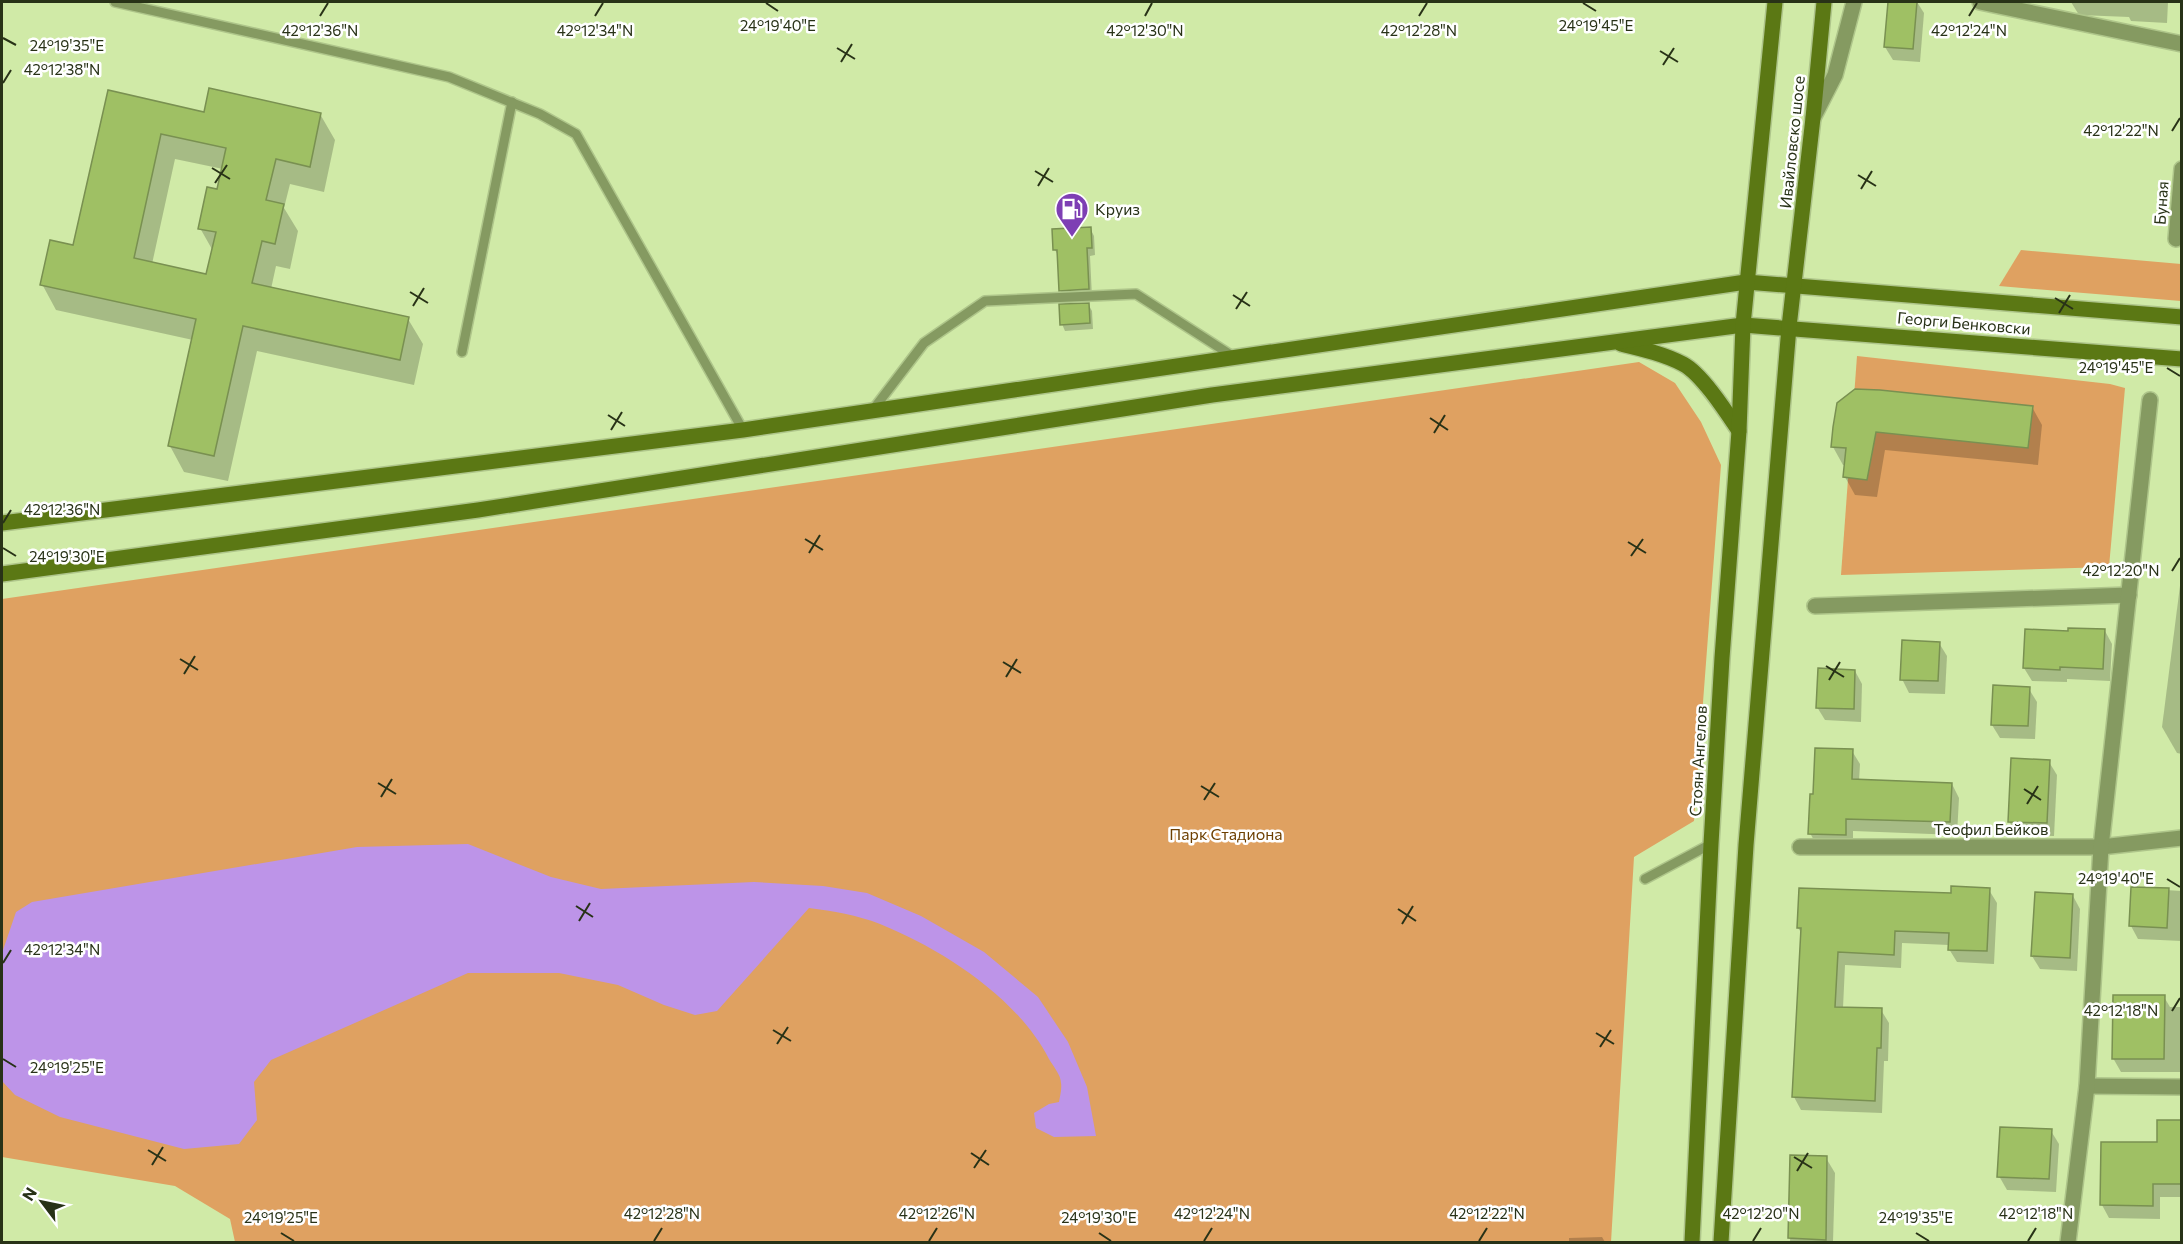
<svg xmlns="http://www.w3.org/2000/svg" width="2183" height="1244" font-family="Commissioner,sans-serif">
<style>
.green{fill:#dfa161}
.water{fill:#bd94e8}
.shadow{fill:#0003;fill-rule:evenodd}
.building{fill:#9fc064;stroke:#799051;stroke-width:1.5;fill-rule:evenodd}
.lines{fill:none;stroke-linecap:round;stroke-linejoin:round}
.lane-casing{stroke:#aec58a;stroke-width:12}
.street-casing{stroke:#aec58a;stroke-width:18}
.secondary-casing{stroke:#aec58a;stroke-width:18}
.lane{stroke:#859a61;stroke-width:9}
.street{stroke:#859a61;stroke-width:15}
.secondary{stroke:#5b7814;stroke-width:15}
.ticks{fill:none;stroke:#283217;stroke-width:2}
.labels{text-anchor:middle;stroke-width:5;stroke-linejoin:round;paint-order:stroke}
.street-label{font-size:16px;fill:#283217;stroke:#fff}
.poi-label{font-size:16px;fill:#283217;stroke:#fff;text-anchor:start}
.park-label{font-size:16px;fill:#6d3f00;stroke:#fff}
.ticks-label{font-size:15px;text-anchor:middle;fill:#283217;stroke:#fff;stroke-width:5;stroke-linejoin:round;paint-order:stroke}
</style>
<rect width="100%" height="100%" fill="#d0eaa7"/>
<g class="green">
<path d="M 2021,250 L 2181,264 L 2181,301 L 1999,286 Z"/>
<path d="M 1857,356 L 2110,384 L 2125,388 L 2109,567 L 1841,575 Z"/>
<path d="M 1639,362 L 1675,383 L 1701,422 L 1721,465 L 1694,821 L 1634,857 L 1611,1242 L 235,1242 L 230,1219 L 175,1186 L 2,1157 L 2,599 Z"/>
</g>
<path class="water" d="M 468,844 L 551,877 L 601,889 L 754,882 L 823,886 L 867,893 L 921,916 L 984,952 L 1038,997 L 1068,1042 L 1087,1087 L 1096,1136 L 1054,1137 L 1036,1128 L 1034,1113 L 1049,1104 L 1059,1102 C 1060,1096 1062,1089 1061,1083 C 1061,1075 1053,1066 1049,1059 C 1018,998 942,949 880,924 C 857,915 833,911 809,908 L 717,1011 L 695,1015 L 664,1005 L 618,985 L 559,973 L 468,973 L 271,1060 L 254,1082 L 257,1120 L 239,1144 L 184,1149 L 60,1117 L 15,1095 L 2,1081 L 2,953 L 16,912 L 32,902 L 357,847 Z"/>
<g class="shadow">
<path d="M 1889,2 L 1917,2 L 1924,13 L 1920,62 L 1893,60 L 1885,47 Z"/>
<path d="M 2071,2 L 2168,2 L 2167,23 L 2131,21 L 2129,17 L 2079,15 Z"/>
<path d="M 109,92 L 206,114 L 320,114 L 335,140 L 324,192 L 290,184 L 284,208 L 298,231 L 290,269 L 276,266 L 271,289 L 408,319 L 423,344 L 414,385 L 257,351 L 228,481 L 184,472 L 170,446 L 193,340 L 56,310 L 42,284 L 75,247 ZM 175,159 L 223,169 L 218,191 L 200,228 L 213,251 L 207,276 L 152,264 Z"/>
<path d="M 1090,228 L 1094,236 L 1095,255 L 1090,256 L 1092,297 L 1065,298 L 1060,290 L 1059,257 L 1055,250 Z"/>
<path d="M 1088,304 L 1092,311 L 1093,329 L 1065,331 L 1062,324 Z"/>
<path d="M 1838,404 L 2032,407 L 2042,425 L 2038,465 L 1885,450 L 1877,497 L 1855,495 L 1845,477 L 1846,465 L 1843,465 L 1833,447 Z"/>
<path d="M 2182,570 L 2182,754 L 2177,753 L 2162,727 Z"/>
<path d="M 2105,631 L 2112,644 L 2110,681 L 2067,679 L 2067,682 L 2032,681 L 2024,668 Z"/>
<path d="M 1939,643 L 1947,656 L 1945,694 L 1909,693 L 1902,679 Z"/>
<path d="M 1855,671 L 1862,684 L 1861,722 L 1825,720 L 1817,707 Z"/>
<path d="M 2029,689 L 2037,702 L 2035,739 L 2000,738 L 1992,725 Z"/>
<path d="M 1852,751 L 1860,764 L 1859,781 L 1952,784 L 1959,798 L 1957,835 L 1853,831 L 1853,848 L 1817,846 L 1810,833 L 1814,796 Z"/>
<path d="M 2049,762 L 2057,775 L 2054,836 L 2017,835 L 2009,821 Z"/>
<path d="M 2132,888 L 2182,891 L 2182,941 L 2138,939 L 2131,926 Z"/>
<path d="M 1989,890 L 1997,903 L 1994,964 L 1957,962 L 1949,949 L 1949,945 L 1902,943 L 1901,968 L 1845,965 L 1843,1008 L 1881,1010 L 1889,1023 L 1888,1061 L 1884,1061 L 1882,1113 L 1801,1110 L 1794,1097 L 1803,935 L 1798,928 L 1952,895 Z"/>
<path d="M 2073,896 L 2080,909 L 2077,971 L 2040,969 L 2032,956 Z"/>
<path d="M 2164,997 L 2170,1007 L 2182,1007 L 2182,1072 L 2121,1072 L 2113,1058 Z"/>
<path d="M 2158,1122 L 2182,1122 L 2182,1197 L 2160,1197 L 2160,1219 L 2109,1218 L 2102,1205 L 2102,1143 L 2158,1144 Z"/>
<path d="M 2051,1131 L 2059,1144 L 2056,1192 L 2007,1190 L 1999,1176 Z"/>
<path d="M 1826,1158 L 1835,1173 L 1833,1242 L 1790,1242 L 1792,1198 Z"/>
<path d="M 1602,1237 L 1605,1242 L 1569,1242 L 1569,1238 Z"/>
</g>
<g class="building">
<path d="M 1888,2 L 1917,2 L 1913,49 L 1884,47 Z"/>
<path d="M 209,88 L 321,113 L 310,167 L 276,159 L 266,200 L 284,204 L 275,244 L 262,241 L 252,283 L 409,317 L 400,360 L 243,326 L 214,456 L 168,446 L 196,319 L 40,285 L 50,240 L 73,245 L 108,90 L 204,112 ZM 161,134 L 226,148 L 217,189 L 207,187 L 198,229 L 216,232 L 206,274 L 134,258 Z"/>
<path d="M 1091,227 L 1092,248 L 1087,248 L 1089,289 L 1059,291 L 1057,250 L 1053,250 L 1052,229 Z"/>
<path d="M 1089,303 L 1090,323 L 1060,325 L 1059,304 Z"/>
<path d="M 1855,389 L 1880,390 L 2033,406 L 2028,448 L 1876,432 L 1867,480 L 1843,477 L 1846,448 L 1831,447 L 1833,427 L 1837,403 Z"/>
<path d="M 2068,628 L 2105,629 L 2103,669 L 2060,667 L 2060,670 L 2023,668 L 2025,629 L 2068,631 Z"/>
<path d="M 1902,640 L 1940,642 L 1938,681 L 1900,680 Z"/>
<path d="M 1818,668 L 1855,670 L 1854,709 L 1816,708 Z"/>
<path d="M 1993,685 L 2030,687 L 2028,726 L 1991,725 Z"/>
<path d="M 1815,748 L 1853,749 L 1852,779 L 1952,783 L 1950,822 L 1846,819 L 1846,835 L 1808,834 L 1810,794 L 1813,794 Z"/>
<path d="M 2011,758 L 2050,760 L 2047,823 L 2008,822 Z"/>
<path d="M 1951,886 L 1990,888 L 1987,951 L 1948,950 L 1949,933 L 1895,931 L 1894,955 L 1838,952 L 1835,1007 L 1882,1008 L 1881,1048 L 1877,1048 L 1875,1101 L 1792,1097 L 1801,928 L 1797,928 L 1799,888 L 1951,893 Z"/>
<path d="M 2131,887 L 2169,888 L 2167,928 L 2129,926 Z"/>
<path d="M 2035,892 L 2073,894 L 2070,958 L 2031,956 Z"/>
<path d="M 2113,995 L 2165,995 L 2164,1059 L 2112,1059 Z"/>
<path d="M 2157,1120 L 2181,1120 L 2181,1184 L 2153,1184 L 2153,1206 L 2100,1205 L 2101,1142 L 2157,1142 Z"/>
<path d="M 2000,1127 L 2052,1129 L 2049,1179 L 1997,1177 Z"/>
<path d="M 1790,1155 L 1827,1156 L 1826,1240 L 1788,1238 Z"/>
</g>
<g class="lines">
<g class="lane-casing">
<g id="lane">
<path d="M 115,2 L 449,77 L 540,114 L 576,134 L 743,430"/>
<path d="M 462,352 L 512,102"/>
<path d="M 872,411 L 924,343 L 985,301 L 1136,294 L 1234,357"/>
<path d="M 1645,879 L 1711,844"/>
</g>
</g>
<g class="street-casing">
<g id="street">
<path d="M 1980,2 L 2182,44"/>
<path d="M 1813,118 L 1835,75 L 1854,2"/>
<path d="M 2176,239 L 2182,169"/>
<path d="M 1815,606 L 2129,595"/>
<path d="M 1800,847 L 2101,847 L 2182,838"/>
<path d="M 2087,1086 L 2182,1087"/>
<path d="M 2068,1242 L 2087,1086 L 2101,847 L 2150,400"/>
</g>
</g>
<g class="secondary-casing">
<g id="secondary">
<path d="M 1621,344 C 1642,349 1664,354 1683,364 C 1702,374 1727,413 1739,431"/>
<path d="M 2,523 L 743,430 L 1746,282 L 2182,317"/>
<path d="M 2,574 L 478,510 L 1212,395 L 1743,325 L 2182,359"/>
<path d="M 1692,1242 L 1711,844 L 1722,658 L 1739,431 L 1743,325 L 1775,2"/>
<path d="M 1721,1242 L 1746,845 L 1789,327 L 1813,118 L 1824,2"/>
</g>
</g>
<use href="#lane" class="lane"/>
<use href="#street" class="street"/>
<use href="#secondary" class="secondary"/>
</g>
<path class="ticks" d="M 766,3 L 778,11M 1583,3 L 1596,11M 320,16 L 328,3M 595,16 L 603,3M 1145,16 L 1152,3M 1419,16 L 1427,3M 1969,16 L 1977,3M 3,38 L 16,45M 837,48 L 855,59M 1660,51 L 1678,62M 841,62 L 852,44M 1663,65 L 1674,48M 3,83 L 11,70M 2172,131 L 2180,118M 212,168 L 230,179M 1035,171 L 1053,182M 1858,175 L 1876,186M 215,183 L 227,165M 1038,186 L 1049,168M 1861,189 L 1872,171M 410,292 L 428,303M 1233,295 L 1250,306M 2055,298 L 2073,309M 413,306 L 424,288M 1236,309 L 1247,292M 2059,313 L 2070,295M 2167,368 L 2180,376M 608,415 L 625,426M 1430,418 L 1448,430M 611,430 L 622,412M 1434,433 L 1445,415M 3,523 L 11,510M 805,539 L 823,550M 1628,542 L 1646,553M 3,548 L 16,556M 809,553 L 820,535M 1631,556 L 1643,539M 2172,571 L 2180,558M 180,659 L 198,670M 1003,662 L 1021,673M 1826,666 L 1844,677M 184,674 L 195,656M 1006,677 L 1017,659M 1829,680 L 1840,662M 378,783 L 396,794M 1201,786 L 1219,797M 2024,789 L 2041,800M 381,797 L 392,779M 1204,800 L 1215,783M 2027,804 L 2038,786M 2167,879 L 2180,887M 576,906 L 593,917M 1398,909 L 1416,921M 579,921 L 590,903M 1402,924 L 1413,906M 3,963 L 11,950M 2172,1011 L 2180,998M 773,1030 L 791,1041M 1596,1033 L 1614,1044M 777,1044 L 788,1027M 1600,1047 L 1611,1030M 3,1059 L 16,1067M 148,1150 L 166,1161M 971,1153 L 989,1165M 1794,1157 L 1812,1168M 152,1165 L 163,1147M 974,1168 L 986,1150M 1797,1171 L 1808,1153M 281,1233 L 294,1241M 1099,1233 L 1111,1241M 1916,1233 L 1929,1241M 654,1241 L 662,1228M 929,1241 L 937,1228M 1204,1241 L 1212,1228M 1479,1241 L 1487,1228M 1753,1241 L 1761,1228M 2028,1241 L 2036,1228"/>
<defs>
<g id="fuel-pin" transform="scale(1.725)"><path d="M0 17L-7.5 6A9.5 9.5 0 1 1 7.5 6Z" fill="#7e3fb4" stroke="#fff"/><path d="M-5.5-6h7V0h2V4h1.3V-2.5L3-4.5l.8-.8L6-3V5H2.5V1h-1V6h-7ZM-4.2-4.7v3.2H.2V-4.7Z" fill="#fff"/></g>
</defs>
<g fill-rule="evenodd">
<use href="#fuel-pin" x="1072" y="209"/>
</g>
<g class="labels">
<g class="street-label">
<text transform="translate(1792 142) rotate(-84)" y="6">Ивайловско шосе</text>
<text transform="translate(2161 203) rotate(-86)" y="6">Буная</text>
<text transform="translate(1964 323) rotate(5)" y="6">Георги Бенковски</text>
<text transform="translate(1698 761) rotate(-87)" y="6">Стоян Ангелов</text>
<text x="1991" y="835">Теофил Бейков</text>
</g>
<g class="poi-label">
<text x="1095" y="215">Круиз</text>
</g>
<g class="park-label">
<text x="1226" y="840">Парк Стадиона</text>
</g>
</g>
<g class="ticks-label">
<text x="778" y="31">24°19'40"E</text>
<text x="1596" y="31">24°19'45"E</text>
<text x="320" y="36">42°12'36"N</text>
<text x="595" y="36">42°12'34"N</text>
<text x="1145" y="36">42°12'30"N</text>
<text x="1419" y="36">42°12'28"N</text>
<text x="1969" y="36">42°12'24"N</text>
<text x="67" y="51">24°19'35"E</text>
<text x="62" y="75">42°12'38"N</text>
<text x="2121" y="136">42°12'22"N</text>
<text x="2116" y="373">24°19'45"E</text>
<text x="62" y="515">42°12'36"N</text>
<text x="67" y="562">24°19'30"E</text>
<text x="2121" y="576">42°12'20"N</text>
<text x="2116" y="884">24°19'40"E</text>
<text x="62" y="955">42°12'34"N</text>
<text x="2121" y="1016">42°12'18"N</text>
<text x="67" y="1073">24°19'25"E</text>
<text x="662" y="1219">42°12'28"N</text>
<text x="937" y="1219">42°12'26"N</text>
<text x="1212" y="1219">42°12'24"N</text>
<text x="1487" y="1219">42°12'22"N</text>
<text x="1761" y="1219">42°12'20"N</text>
<text x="2036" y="1219">42°12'18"N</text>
<text x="281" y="1223">24°19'25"E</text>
<text x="1099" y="1223">24°19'30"E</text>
<text x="1916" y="1223">24°19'35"E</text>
</g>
<rect width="2183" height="1244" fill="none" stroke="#283217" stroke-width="6"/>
<g transform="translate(42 1202) rotate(302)" stroke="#ffffff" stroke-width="4.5" paint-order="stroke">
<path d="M0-4.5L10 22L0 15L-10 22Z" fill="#283217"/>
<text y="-9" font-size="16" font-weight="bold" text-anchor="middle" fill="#283217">N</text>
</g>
</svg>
